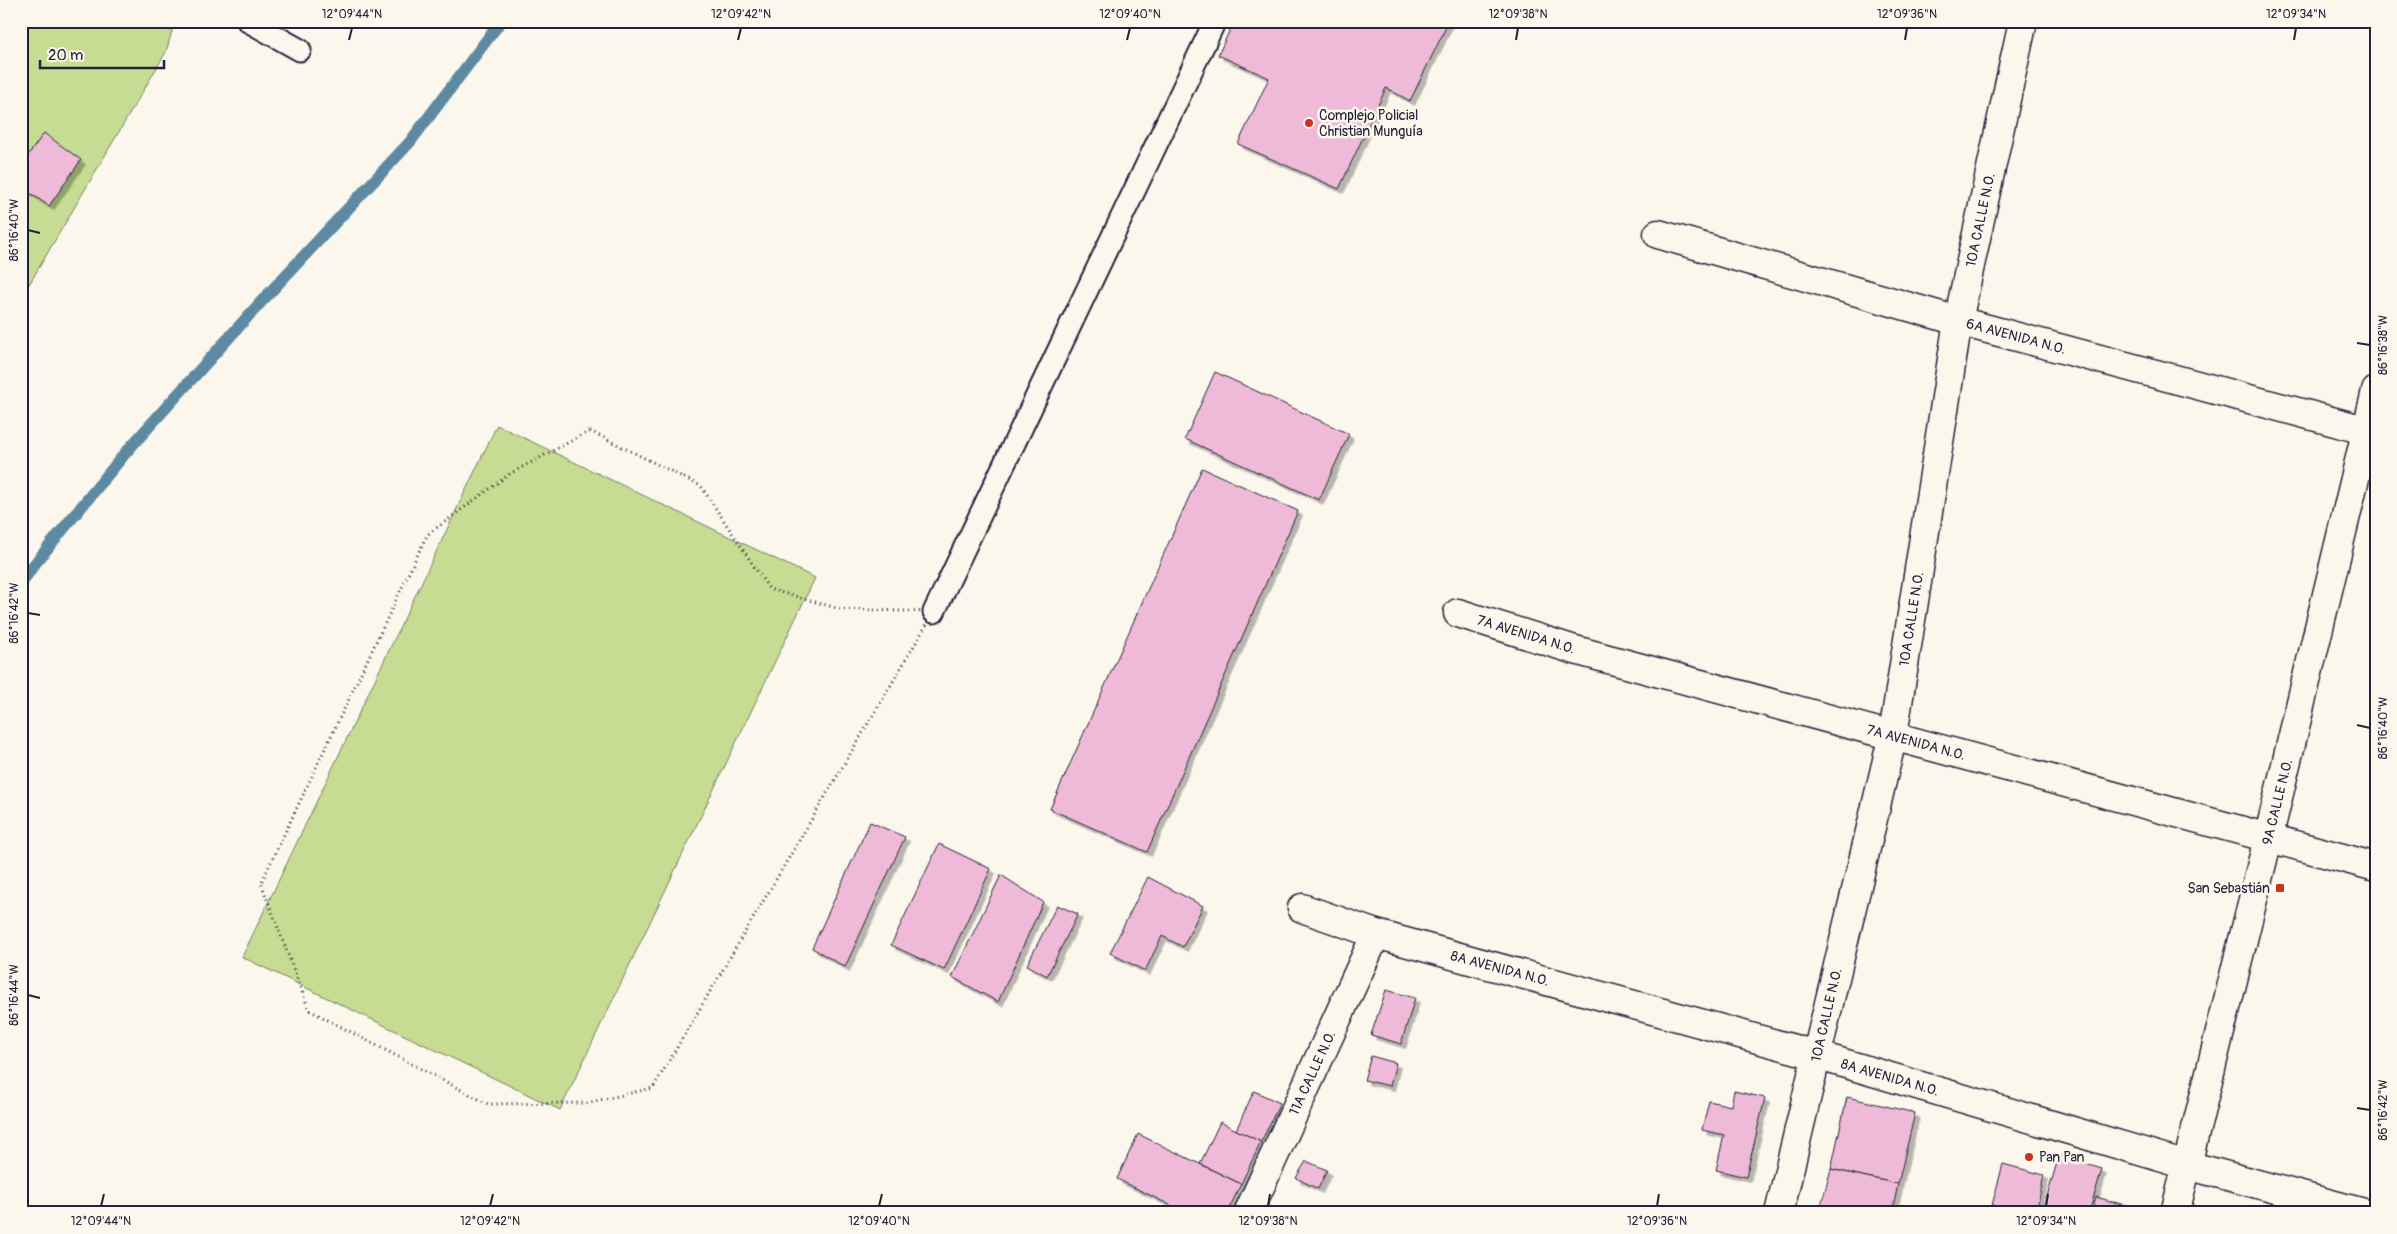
<svg xmlns="http://www.w3.org/2000/svg" width="2397" height="1234" font-family="Pangolin,sans-serif">
<style>
.green{fill:#c6dc92;stroke:#747f66}
.lines{fill:none;stroke-linecap:round;stroke-linejoin:round}
.stream{stroke:#5d8aa2;stroke-width:12}
.building{fill:#efbad7;stroke:#22223b;filter:url(#shadow)}
.lane-casing{stroke:#22223b;stroke-width:25}
.street-casing{stroke:#22223b;stroke-width:31}
.secondary-casing{stroke:#22223b;stroke-width:31}
.path{stroke:#22223b;stroke-width:3;stroke-dasharray:1 4;stroke-linecap:butt}
.lane{stroke:#fbf7ec;stroke-width:21}
.street{stroke:#fbf7ec;stroke-width:28}
.secondary{stroke:#fbf7ec;stroke-width:28}
.ticks{fill:none;stroke:#22223b;stroke-width:2}
.poi-dot{fill:#c8321e;stroke:#fbf7ec;stroke-width:2}
.labels{text-anchor:middle;stroke-width:5;stroke-linejoin:round;paint-order:stroke}
.poi-label{font-size:14px;fill:#22223b;stroke:#fbf7ec;text-anchor:start}
.street-label{font-size:14px;fill:#22223b;stroke:#fbf7ec}
.neatline{fill:none;stroke:#22223b;stroke-width:2}
.ticks-label{font-size:12px;text-anchor:middle;fill:#22223b}
</style>
<defs>
<filter id="shadow"><feDropShadow dx="4.5" dy="4.5" stdDeviation="0" flood-color="#0004"/></filter>
</defs>
<rect width="100%" height="100%" fill="#fbf7ec"/>
<filter id="ink" filterUnits="userSpaceOnUse"><feTurbulence type="fractalNoise" baseFrequency=".02" numOctaves="2"/><feDisplacementMap in="SourceGraphic" scale="10" xChannelSelector="R" yChannelSelector="G"/><feConvolveMatrix kernelMatrix="1 2 1 2 8 2 1 2 1" color-interpolation-filters="sRGB"/></filter>
<g filter="url(#ink)">
<g class="green">
<path d="M 21,21 L 171,21 L 172,31 L 166,52 L 21,298 Z"/>
<path d="M 497,425 L 815,578 L 560,1110 L 242,957 Z"/>
</g>
<g class="lines">
<path class="stream" d="M 21,584 L 33,566 L 127,451 L 261,302 L 410,142 L 501,21"/>
</g>
<g class="building">
<path d="M 1234,21 L 1449,21 L 1410,101 L 1386,88 L 1339,189 L 1238,144 L 1269,78 L 1218,55 Z"/>
<path d="M 44,133 L 81,160 L 49,206 L 21,187 L 21,165 Z"/>
<path d="M 1215,372 L 1349,434 L 1319,500 L 1185,439 Z"/>
<path d="M 1202,468 L 1298,511 L 1147,852 L 1050,809 Z"/>
<path d="M 870,822 L 905,837 L 845,967 L 812,948 Z"/>
<path d="M 939,844 L 991,869 L 944,970 L 891,945 Z"/>
<path d="M 1001,875 L 1043,902 L 998,1002 L 952,977 Z"/>
<path d="M 1148,877 L 1203,906 L 1183,947 L 1162,936 L 1145,971 L 1110,953 Z"/>
<path d="M 1057,905 L 1078,914 L 1047,976 L 1027,965 Z"/>
<path d="M 1386,990 L 1415,998 L 1401,1044 L 1371,1035 Z"/>
<path d="M 1371,1056 L 1396,1063 L 1390,1086 L 1364,1080 Z"/>
<path d="M 1254,1091 L 1280,1103 L 1261,1142 L 1236,1130 Z"/>
<path d="M 1734,1091 L 1765,1098 L 1746,1177 L 1716,1170 L 1724,1135 L 1702,1130 L 1709,1101 L 1731,1106 Z"/>
<path d="M 1847,1097 L 1915,1113 L 1898,1184 L 1831,1169 Z"/>
<path d="M 1220,1122 L 1261,1142 L 1241,1184 L 1200,1164 Z"/>
<path d="M 1138,1134 L 1241,1184 L 1227,1213 L 1186,1213 L 1117,1179 Z"/>
<path d="M 2059,1156 L 2102,1169 L 2089,1213 L 2042,1213 Z"/>
<path d="M 1306,1161 L 1327,1170 L 1318,1189 L 1296,1178 Z"/>
<path d="M 2003,1164 L 2044,1175 L 2036,1213 L 1990,1213 Z"/>
<path d="M 1831,1169 L 1898,1184 L 1892,1213 L 1819,1213 Z"/>
<path d="M 2096,1197 L 2150,1212 L 2150,1213 L 2092,1213 Z"/>
</g>
<g class="lines">
<g class="lane-casing">
<g id="lane">
<path d="M 248,21 L 300,50"/>
<path d="M 934,612 L 1215,21"/>
</g>
</g>
<g class="street-casing">
<g id="street">
<path d="M 1658,234 L 1958,321 L 2376,433"/>
<path d="M 1458,613 L 1575,650 L 2376,867"/>
<path d="M 1302,908 L 1376,934 L 1816,1055 L 2187,1165 L 2364,1213"/>
<path d="M 1248,1213 L 1376,934"/>
<path d="M 1779,1213 L 1893,735 L 1958,321 L 2023,21"/>
</g>
</g>
<g class="secondary-casing">
<path id="secondary" d="M 2175,1213 L 2268,839 L 2376,391"/>
</g>
<path class="path" d="M 590,431 L 701,486 L 769,589 L 840,609 L 934,612 L 653,1088 L 587,1103 L 488,1104 L 309,1010 L 261,883 L 427,535 L 511,473 Z"/>
<use href="#lane" class="lane"/>
<use href="#street" class="street"/>
<use href="#secondary" class="secondary"/>
</g>
</g>
<path class="ticks" d="M 349,40 L 352,28M 738,40 L 741,28M 1127,40 L 1130,28M 1516,40 L 1518,28M 1905,40 L 1907,28M 2294,40 L 2296,28M 28,230 L 40,233M 2357,343 L 2370,345M 28,613 L 40,615M 2357,725 L 2370,728M 28,995 L 40,998M 2357,1108 L 2370,1110M 101,1206 L 104,1194M 490,1206 L 493,1194M 879,1206 L 882,1194M 1268,1206 L 1270,1194M 1657,1206 L 1659,1194M 2046,1206 L 2048,1194"/>
<g class="poi-dot">
<circle cx="1309" cy="123" r="5"/>
<rect x="2275" y="883" width="10" height="10" rx="2.5"/>
<circle cx="2029" cy="1157" r="5"/>
</g>
<g class="labels">
<g class="poi-label">
<text x="1319" y="120">Complejo Policial<tspan x="1319" dy="16">Christian Munguía</tspan></text>
<text x="2270" y="893" text-anchor="end">San Sebastián</text>
<text x="2039" y="1162">Pan Pan</text>
</g>
<g class="street-label">
<text transform="translate(1980 220) rotate(-78)" y="5">10A CALLE N.O.</text>
<text transform="translate(2016 336) rotate(15)" y="5">6A AVENIDA N.O.</text>
<text transform="translate(1911 619) rotate(-81)" y="5">10A CALLE N.O.</text>
<text transform="translate(1526 634) rotate(17)" y="5">7A AVENIDA N.O.</text>
<text transform="translate(1916 742) rotate(15)" y="5">7A AVENIDA N.O.</text>
<text transform="translate(2277 802) rotate(-76)" y="5">9A CALLE N.O.</text>
<text transform="translate(1500 968) rotate(15)" y="5">8A AVENIDA N.O.</text>
<text transform="translate(1826 1015) rotate(-77)" y="5">10A CALLE N.O.</text>
<text transform="translate(1312 1073) rotate(-65)" y="5">11A CALLE N.O.</text>
<text transform="translate(1890 1077) rotate(16)" y="5">8A AVENIDA N.O.</text>
</g>
</g>
<rect width="2397" height="1234" fill="none" stroke="#fbf7ec" stroke-width="55"/>
<path d="M40 60v8h124v-8" fill="none" stroke="#22223b" stroke-width="2.5"/>
<text x="48" y="60" font-size="15" fill="#22223b" stroke="#fbf7ec" stroke-width="4" paint-order="stroke">20 m</text>
<rect x="28" y="28" width="2342" height="1178" class="neatline"/>
<g class="ticks-label">
<text x="352" y="18">12°09'44"N</text>
<text x="741" y="18">12°09'42"N</text>
<text x="1130" y="18">12°09'40"N</text>
<text x="1518" y="18">12°09'38"N</text>
<text x="1907" y="18">12°09'36"N</text>
<text x="2296" y="18">12°09'34"N</text>
<text transform="translate(14 230) rotate(-90)" y="4">86°16'40"W</text>
<text transform="translate(2383 345) rotate(-90)" y="4">86°16'38"W</text>
<text transform="translate(14 613) rotate(-90)" y="4">86°16'42"W</text>
<text transform="translate(2383 728) rotate(-90)" y="4">86°16'40"W</text>
<text transform="translate(14 995) rotate(-90)" y="4">86°16'44"W</text>
<text transform="translate(2383 1110) rotate(-90)" y="4">86°16'42"W</text>
<text x="101" y="1225">12°09'44"N</text>
<text x="490" y="1225">12°09'42"N</text>
<text x="879" y="1225">12°09'40"N</text>
<text x="1268" y="1225">12°09'38"N</text>
<text x="1657" y="1225">12°09'36"N</text>
<text x="2046" y="1225">12°09'34"N</text>
</g>
</svg>
